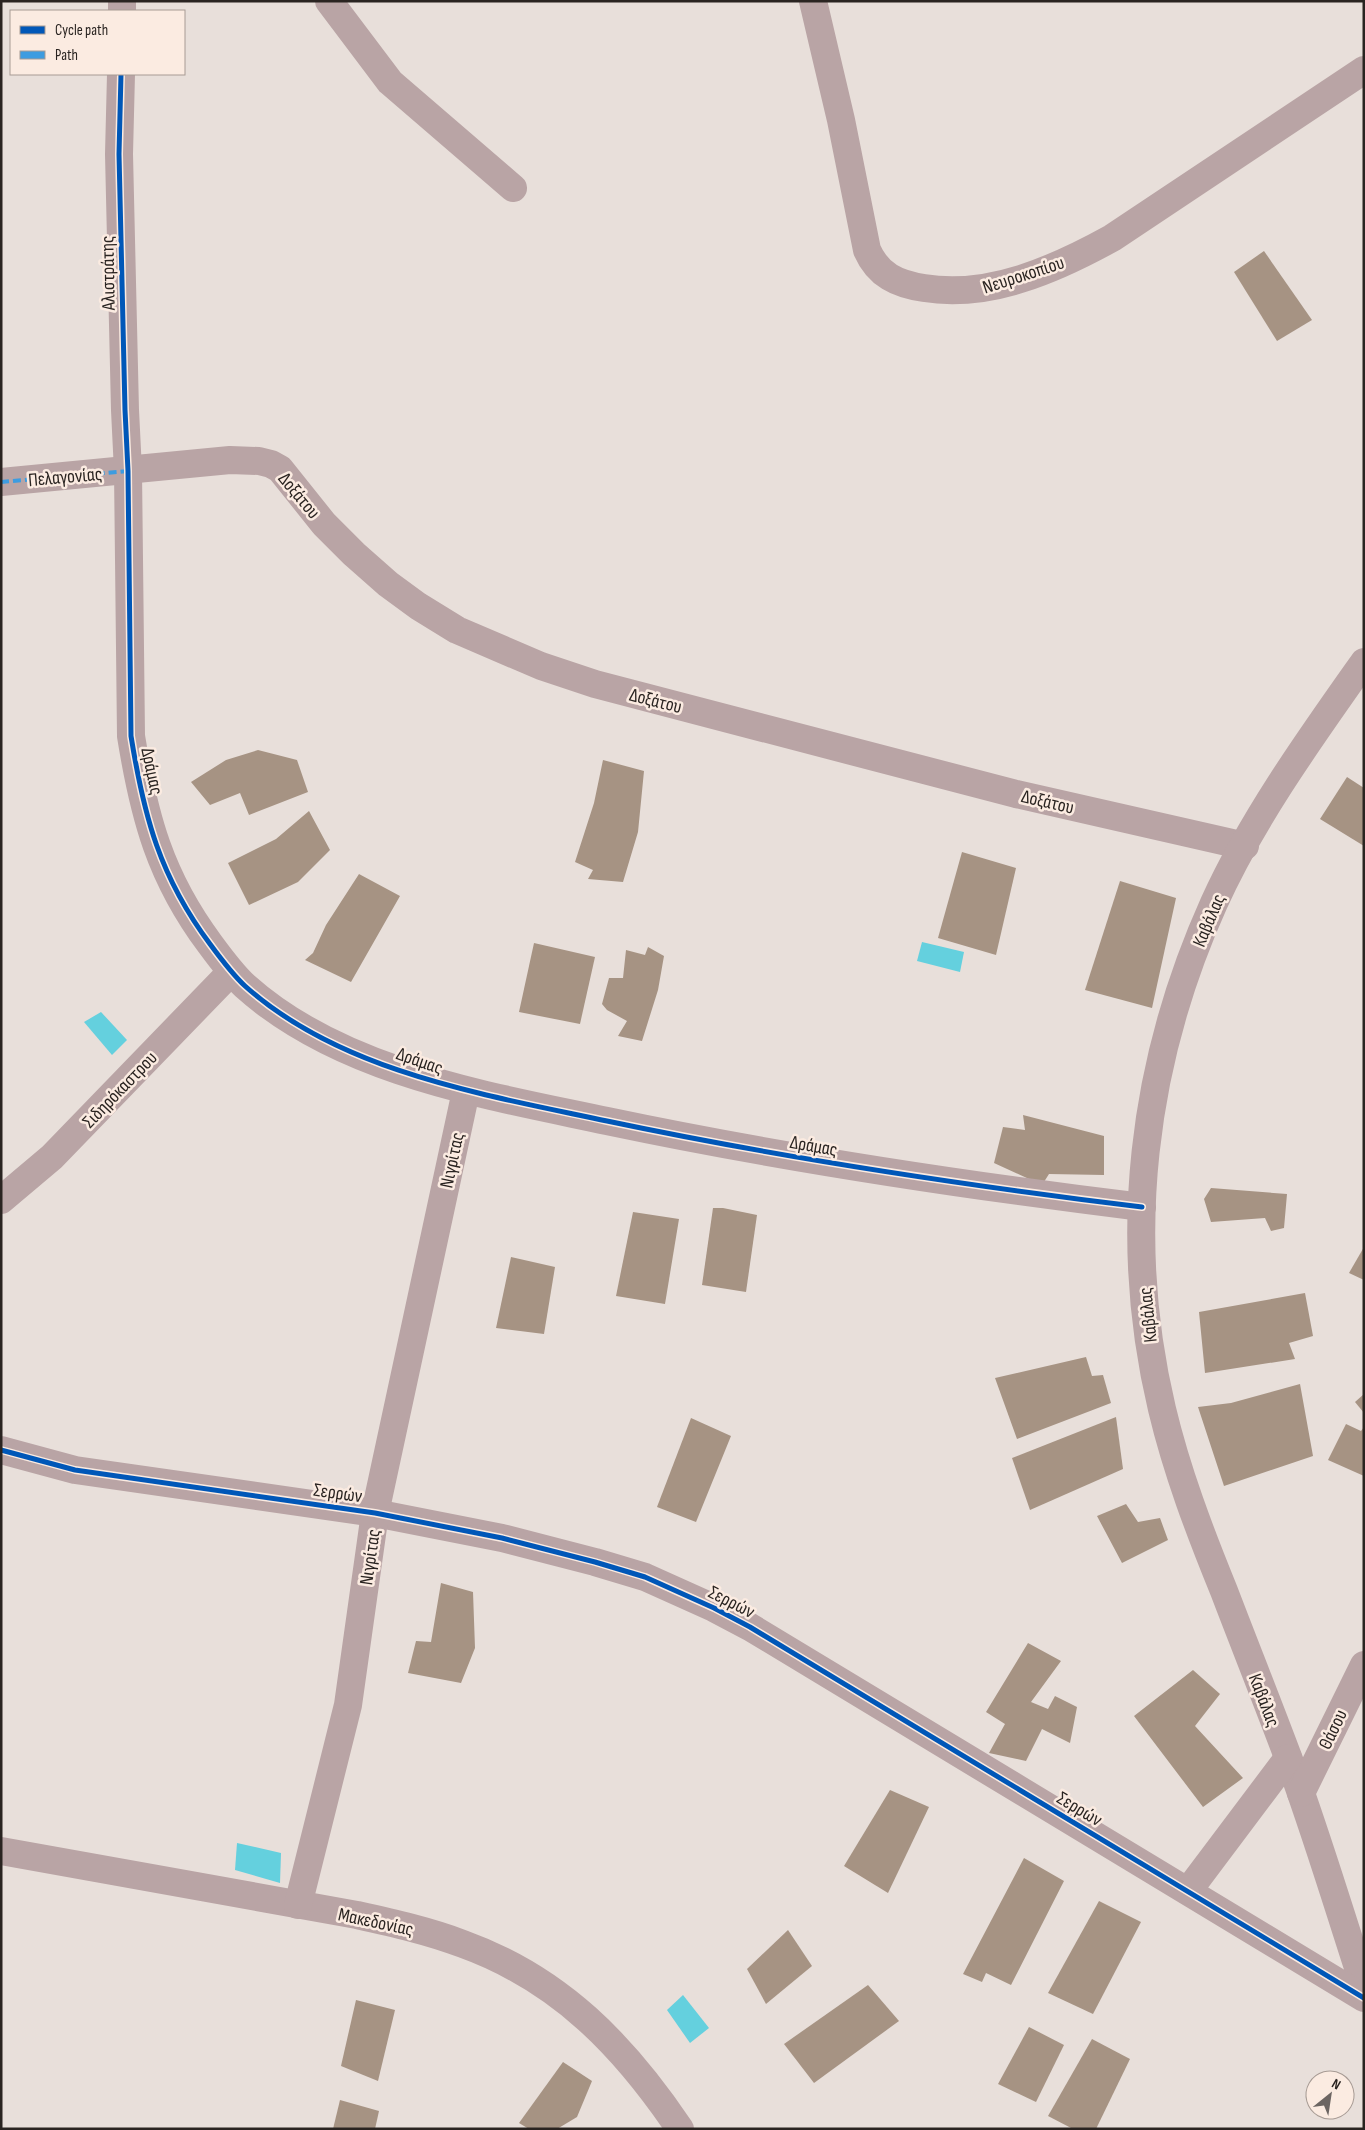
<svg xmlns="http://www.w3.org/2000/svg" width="1365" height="2130" font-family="'Sofia Sans Condensed',sans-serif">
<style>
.water{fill:#64d0de}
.building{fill:#a69383}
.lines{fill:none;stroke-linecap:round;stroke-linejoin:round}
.street{stroke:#b9a4a5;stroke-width:28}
.quiet{stroke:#3d9ce0;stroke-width:4;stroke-dasharray:8 4;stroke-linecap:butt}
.cycleway-casing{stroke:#fbebe1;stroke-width:8}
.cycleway{stroke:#0057b8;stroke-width:5}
.labels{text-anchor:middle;stroke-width:5;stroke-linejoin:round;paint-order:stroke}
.street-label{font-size:19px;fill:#2a2421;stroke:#fbebe1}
</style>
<rect width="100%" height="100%" fill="#e8dfda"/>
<g class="water">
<path d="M 922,942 L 964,952 L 960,972 L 917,961 Z"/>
<path d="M 101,1012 L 127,1040 L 112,1055 L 84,1022 Z"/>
<path d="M 237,1843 L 281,1853 L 280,1883 L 235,1870 Z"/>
<path d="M 683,1995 L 709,2028 L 690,2043 L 667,2010 Z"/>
</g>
<g class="building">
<path d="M 1264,251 L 1312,320 L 1277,341 L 1234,272 Z"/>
<path d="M 258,750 L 297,760 L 308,792 L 249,815 L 240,793 L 210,805 L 191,782 L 226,760 Z"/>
<path d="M 603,760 L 644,771 L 638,832 L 623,882 L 588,879 L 593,870 L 575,862 L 594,803 Z"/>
<path d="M 1347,777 L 1364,788 L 1364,846 L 1320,819 Z"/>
<path d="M 309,811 L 330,850 L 298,882 L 249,905 L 228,863 L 276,839 Z"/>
<path d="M 962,852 L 1016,868 L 996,955 L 938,938 Z"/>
<path d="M 359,874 L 400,896 L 351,982 L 305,960 L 313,953 L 326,925 Z"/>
<path d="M 1120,881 L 1176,898 L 1152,1008 L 1085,990 Z"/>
<path d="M 534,943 L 595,957 L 580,1024 L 519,1012 Z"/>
<path d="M 648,947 L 664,956 L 658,990 L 642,1041 L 618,1036 L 627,1021 L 607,1010 L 602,1004 L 609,978 L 623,978 L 626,950 L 645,955 Z"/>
<path d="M 1023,1115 L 1104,1136 L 1104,1175 L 1049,1174 L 1042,1185 L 994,1163 L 1003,1127 L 1025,1130 Z"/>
<path d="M 1211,1188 L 1287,1194 L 1284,1228 L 1271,1231 L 1265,1218 L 1211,1222 L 1204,1199 Z"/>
<path d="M 713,1208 L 723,1208 L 757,1215 L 746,1292 L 702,1285 Z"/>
<path d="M 633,1212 L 679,1219 L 665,1304 L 616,1296 Z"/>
<path d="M 1364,1247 L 1364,1280 L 1349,1273 Z"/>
<path d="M 511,1257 L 555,1267 L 544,1334 L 496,1328 Z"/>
<path d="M 1305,1293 L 1313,1336 L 1289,1343 L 1295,1359 L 1205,1373 L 1199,1312 Z"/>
<path d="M 1086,1357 L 1092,1376 L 1103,1375 L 1111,1403 L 1017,1439 L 995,1378 Z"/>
<path d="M 1300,1384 L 1313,1456 L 1224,1486 L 1198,1407 L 1231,1403 Z"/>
<path d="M 1364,1394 L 1364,1413 L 1355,1402 Z"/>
<path d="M 1116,1417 L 1123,1469 L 1030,1510 L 1012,1458 Z"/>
<path d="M 691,1418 L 731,1436 L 696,1522 L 657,1507 Z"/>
<path d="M 1346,1424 L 1361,1431 L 1364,1427 L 1364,1476 L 1328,1460 Z"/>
<path d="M 1126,1504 L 1138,1522 L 1160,1518 L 1168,1540 L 1122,1563 L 1097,1516 Z"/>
<path d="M 441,1583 L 473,1592 L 475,1648 L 461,1683 L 408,1673 L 416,1641 L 431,1642 Z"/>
<path d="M 1028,1643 L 1061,1661 L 1031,1702 L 1048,1709 L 1055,1696 L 1077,1707 L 1070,1743 L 1042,1729 L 1026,1761 L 989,1753 L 1005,1724 L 986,1712 Z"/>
<path d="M 1193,1670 L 1220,1694 L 1195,1726 L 1243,1778 L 1203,1807 L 1134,1716 Z"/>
<path d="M 890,1790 L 929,1807 L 888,1893 L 844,1866 Z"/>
<path d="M 1024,1858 L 1064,1881 L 1011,1985 L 986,1973 L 982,1982 L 963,1974 Z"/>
<path d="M 1099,1901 L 1141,1922 L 1093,2014 L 1048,1993 Z"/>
<path d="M 788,1930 L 812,1966 L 766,2004 L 747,1969 Z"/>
<path d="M 868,1985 L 899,2021 L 814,2083 L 784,2044 Z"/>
<path d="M 356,2000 L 395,2010 L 378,2081 L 341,2066 Z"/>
<path d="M 1029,2027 L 1064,2045 L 1036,2102 L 998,2084 Z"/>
<path d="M 1092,2039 L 1130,2059 L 1096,2129 L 1073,2129 L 1048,2116 Z"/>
<path d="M 563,2062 L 592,2081 L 577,2117 L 557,2129 L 529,2129 L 519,2123 Z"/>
<path d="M 340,2100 L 379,2111 L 375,2129 L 333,2129 Z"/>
</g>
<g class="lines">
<g class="street">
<path d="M 329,1 L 390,82 L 513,188"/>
<path d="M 813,1 L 841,120 L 867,250 C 878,275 897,284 924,288 C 989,299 1056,269 1112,238 L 1364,70"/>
<path d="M 122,11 L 122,1"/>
<path d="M 121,74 L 119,154 L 125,410 L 128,471 L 131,736 C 144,817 160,877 210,944 C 221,959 232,974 245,986 C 341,1072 485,1095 607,1121 C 783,1158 962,1185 1142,1207"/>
<path d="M 1,482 L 230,460 L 259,461 L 271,464 L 280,469 L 324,524 L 354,554 L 388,584 L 418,606 L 457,630 L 541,666 L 595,684 L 1016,794 L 1245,846"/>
<path d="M 1364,662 C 1311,737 1252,819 1214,903 C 1142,1063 1121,1237 1162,1409 C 1177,1472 1200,1532 1224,1591 C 1245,1646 1267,1701 1288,1757 C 1316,1832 1339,1910 1364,1986"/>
<path d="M 1,1200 L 52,1157 L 231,972"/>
<path d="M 1,1450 L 75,1470 L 375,1513 L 502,1538 L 595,1562 L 645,1577 L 714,1608 L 750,1627 L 1364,1998"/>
<path d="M 1301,1793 L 1364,1665"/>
<path d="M 1,1851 L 357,1915 C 393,1923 429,1931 463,1944 C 560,1979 624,2046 680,2129"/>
<path d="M 1188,1891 L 1288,1758"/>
<path d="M 298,1905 L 348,1705 L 375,1513 L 466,1091"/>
</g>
<path class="quiet" d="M 1,482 L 128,471"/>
<g class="cycleway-casing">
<g id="cycleway">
<path d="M 121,74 L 119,154 L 125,410 L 128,471 L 131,736 C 144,817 160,877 210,944 C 221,959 232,974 245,986 C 341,1072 485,1095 607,1121 C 783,1158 962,1185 1142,1207"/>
<path d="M 1,1450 L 75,1470 L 375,1513 L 502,1538 L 595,1562 L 645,1577 L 714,1608 L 750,1627 L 1364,1998"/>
</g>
</g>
<use href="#cycleway" class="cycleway"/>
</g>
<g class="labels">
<g class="street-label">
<text transform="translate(107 273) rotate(-91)" y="7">Αλιστράτης</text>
<text transform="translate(1023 274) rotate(-18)" y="7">Νευροκοπίου</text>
<text transform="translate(65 476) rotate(-5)" y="7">Πελαγονίας</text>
<text transform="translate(300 495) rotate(50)" y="7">Δοξάτου</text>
<text transform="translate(656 700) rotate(14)" y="7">Δοξάτου</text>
<text transform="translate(153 771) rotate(78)" y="7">Δράμας</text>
<text transform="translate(1048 801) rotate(13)" y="7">Δοξάτου</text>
<text transform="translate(1208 920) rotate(-67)" y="7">Καβάλας</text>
<text transform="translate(420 1060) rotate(19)" y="7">Δράμας</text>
<text transform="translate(119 1089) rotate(-46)" y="7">Σιδηρόκαστρου</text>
<text transform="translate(814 1145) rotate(10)" y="7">Δράμας</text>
<text transform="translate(451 1160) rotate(-78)" y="7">Νιγρίτας</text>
<text transform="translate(1147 1315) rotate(-96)" y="7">Καβάλας</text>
<text transform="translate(338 1492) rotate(8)" y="7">Σερρών</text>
<text transform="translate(369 1557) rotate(-82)" y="7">Νιγρίτας</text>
<text transform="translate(732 1601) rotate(27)" y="7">Σερρών</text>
<text transform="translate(1265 1700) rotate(69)" y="7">Καβάλας</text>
<text transform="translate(1332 1729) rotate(-64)" y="7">Θάσου</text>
<text transform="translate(1080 1808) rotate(31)" y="7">Σερρών</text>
<text transform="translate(376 1921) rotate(12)" y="7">Μακεδονίας</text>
</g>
</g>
<rect width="1365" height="2130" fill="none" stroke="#2a2421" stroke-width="5"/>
<rect x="10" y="10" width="175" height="65" fill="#fbebe1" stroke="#a79b94"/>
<rect x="20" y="26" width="25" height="8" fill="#0057b8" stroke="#a79b94"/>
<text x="55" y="35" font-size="15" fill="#2a2421">Cycle path</text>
<rect x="20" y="51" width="25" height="8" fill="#3d9ce0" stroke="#a79b94"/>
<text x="55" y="60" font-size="15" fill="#2a2421">Path</text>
<g transform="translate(1330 2095) rotate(30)"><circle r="24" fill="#fbebe1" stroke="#a79b94"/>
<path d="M0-4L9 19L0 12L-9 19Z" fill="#6c6562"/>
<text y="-8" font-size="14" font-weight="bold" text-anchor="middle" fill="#2a2421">N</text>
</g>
</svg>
